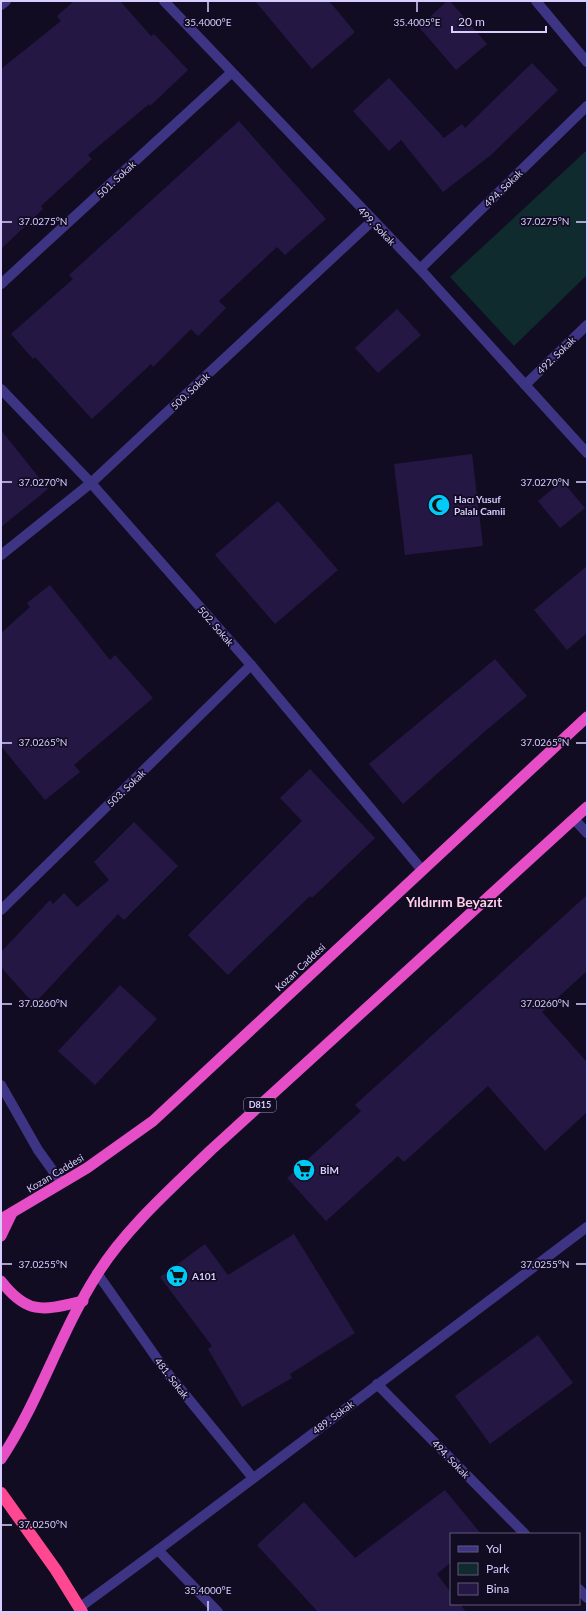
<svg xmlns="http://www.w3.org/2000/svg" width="588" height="1613" font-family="Lato,sans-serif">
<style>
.green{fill:#0f2b2d}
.building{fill:#241744}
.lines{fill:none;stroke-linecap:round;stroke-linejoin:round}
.minor{stroke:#3e3484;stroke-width:10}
.tertiary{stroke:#3e3484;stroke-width:10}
.trunk{stroke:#e64ec8;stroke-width:11}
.motorway{stroke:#ff4891;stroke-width:12}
.ticks{fill:none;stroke:#d7cdff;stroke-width:1.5}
.labels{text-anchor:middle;stroke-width:3.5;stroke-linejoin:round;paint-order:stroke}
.shield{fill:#120c22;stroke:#9c93bd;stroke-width:1}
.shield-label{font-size:9px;font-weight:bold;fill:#d7cdff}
.street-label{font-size:10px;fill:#d7cdff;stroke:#120c22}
.poi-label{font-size:10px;font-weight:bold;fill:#d7cdff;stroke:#120c22;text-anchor:start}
.district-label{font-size:14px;font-weight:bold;fill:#ffcfea;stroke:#120c22}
.ticks-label{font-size:10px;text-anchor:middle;fill:#d7cdff;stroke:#120c22;stroke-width:3.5;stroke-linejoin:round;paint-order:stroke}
</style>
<rect width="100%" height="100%" fill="#120c22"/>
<path class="green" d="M 587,150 L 587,275 L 514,346 L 450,277 Z"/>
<g class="building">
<path d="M 74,1 L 120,1 L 151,36 L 154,34 L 188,70 L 150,106 L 149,104 L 88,155 L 92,159 L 41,206 L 43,209 L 1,249 L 1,69 L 61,21 L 57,16 Z"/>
<path d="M 255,1 L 329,1 L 355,32 L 312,69 Z"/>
<path d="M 447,1 L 450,1 L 487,44 L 456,70 L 419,27 Z"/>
<path d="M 532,63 L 558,90 L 491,155 L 443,192 L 401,140 L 389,151 L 353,111 L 389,78 L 444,138 L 462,124 L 465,128 Z"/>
<path d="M 239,121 L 326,219 L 285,255 L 277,247 L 219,301 L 226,308 L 198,336 L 191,329 L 153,367 L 151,364 L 92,419 L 35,357 L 33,359 L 11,334 L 73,279 L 69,275 Z"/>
<path d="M 397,309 L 421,335 L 378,373 L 355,348 Z"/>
<path d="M 1,430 L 48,489 L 1,527 Z"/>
<path d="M 472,454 L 483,546 L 405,555 L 394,464 Z"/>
<path d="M 562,481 L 585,508 L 560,528 L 538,501 Z"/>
<path d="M 278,501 L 338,570 L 275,624 L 215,555 Z"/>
<path d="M 587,566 L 587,633 L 567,650 L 534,610 Z"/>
<path d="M 50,585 L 110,660 L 115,655 L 153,698 L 74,765 L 80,772 L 45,800 L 1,746 L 1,633 L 30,607 L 27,603 Z"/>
<path d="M 495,659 L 527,696 L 483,733 L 403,804 L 369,764 Z"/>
<path d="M 310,769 L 375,838 L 312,898 L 310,896 L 228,975 L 188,935 L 302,821 L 280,798 Z"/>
<path d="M 134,822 L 178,866 L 124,920 L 118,914 L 34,1004 L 1,967 L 1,952 L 50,900 L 53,904 L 64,893 L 77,907 L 109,880 L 94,862 Z"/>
<path d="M 587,895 L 587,971 L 542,1012 L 587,1062 L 587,1112 L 545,1151 L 488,1086 L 404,1162 L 398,1156 L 326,1221 L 287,1178 L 361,1111 L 355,1105 Z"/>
<path d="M 120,985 L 157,1019 L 95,1085 L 58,1051 Z"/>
<path d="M 294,1234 L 355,1333 L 290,1374 L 292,1378 L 242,1407 L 208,1349 L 212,1346 L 160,1277 L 205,1244 L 228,1275 Z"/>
<path d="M 538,1335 L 573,1383 L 490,1444 L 455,1396 Z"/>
<path d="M 445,1490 L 481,1534 L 451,1534 L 451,1562 L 437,1574 L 451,1593 L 451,1604 L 460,1604 L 466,1612 L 318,1612 L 257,1545 L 304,1502 L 355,1558 Z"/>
</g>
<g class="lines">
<g class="minor">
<path d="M 164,1 L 420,269 L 587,453"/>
<path d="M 536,1 L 587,62"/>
<path d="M 1,5 L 6,1"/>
<path d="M 420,269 L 587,106"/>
<path d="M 1,284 L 231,73"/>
<path d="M 525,385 L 587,325"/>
<path d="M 1,389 L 91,483 L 251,665 L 422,870"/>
<path d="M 1,555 L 91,483 L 372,221"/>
<path d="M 574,819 L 587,833"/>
<path d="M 1,910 L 251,665"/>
<path d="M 97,1273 L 165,1370 L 253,1478"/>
<path d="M 377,1384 L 525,1534"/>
<path d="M 158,1550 L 218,1612"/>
<path d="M 579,1589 L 587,1598"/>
<path d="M 79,1608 L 158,1550 L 587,1227"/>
</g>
<path class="tertiary" d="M 1,1085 L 38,1150 L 61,1182"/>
<g class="trunk">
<path d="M 1,1219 L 87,1168 L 153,1121 L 587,717"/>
<path d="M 1,1236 L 12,1213"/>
<path d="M 1,1281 C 28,1316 44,1310 83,1301"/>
<path d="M 1,1459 C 40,1400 60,1332 98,1273 C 126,1228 173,1187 211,1150 L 587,807"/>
</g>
<path class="motorway" d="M 1,1493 L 56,1570 L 82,1612"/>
</g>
<path class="ticks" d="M 208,2 L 208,12M 417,2 L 417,12M 2,222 L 12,222M 576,222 L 586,222M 2,482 L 12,482M 576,482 L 586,482M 2,743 L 12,743M 576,743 L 586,743M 2,1004 L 12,1004M 576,1004 L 586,1004M 2,1264 L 12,1264M 576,1264 L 586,1264M 2,1525 L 12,1525M 208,1601 L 208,1611"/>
<defs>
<g id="mosque-disc" transform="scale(1.15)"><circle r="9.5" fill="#00cbf8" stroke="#120c22"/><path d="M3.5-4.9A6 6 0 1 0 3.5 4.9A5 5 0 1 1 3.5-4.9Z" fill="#111"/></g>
<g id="supermarket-disc" transform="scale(1.15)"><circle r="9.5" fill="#00cbf8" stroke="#120c22"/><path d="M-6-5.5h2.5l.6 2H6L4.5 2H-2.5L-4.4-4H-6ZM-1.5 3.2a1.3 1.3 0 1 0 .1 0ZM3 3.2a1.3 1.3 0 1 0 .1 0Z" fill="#111"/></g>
</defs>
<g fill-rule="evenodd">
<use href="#mosque-disc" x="439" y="505"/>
<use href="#supermarket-disc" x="304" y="1170"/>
<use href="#supermarket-disc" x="177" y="1276"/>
</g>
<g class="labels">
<rect class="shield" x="244" y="1098" width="32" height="14" rx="3"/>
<g class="shield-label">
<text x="260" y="1108">D815</text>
</g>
<g class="street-label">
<text transform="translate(116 179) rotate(-43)" y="4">501. Sokak</text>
<text transform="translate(503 188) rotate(-44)" y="4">494. Sokak</text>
<text transform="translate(377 226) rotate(46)" y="4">499. Sokak</text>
<text transform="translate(556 355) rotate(-44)" y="4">492. Sokak</text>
<text transform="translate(190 391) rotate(-43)" y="4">500. Sokak</text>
<text transform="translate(216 626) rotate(49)" y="4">502. Sokak</text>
<text transform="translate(126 788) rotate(-44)" y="4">503. Sokak</text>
<text transform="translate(300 967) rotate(-43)" y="4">Kozan Caddesi</text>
<text transform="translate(55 1173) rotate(-31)" y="4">Kozan Caddesi</text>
<text transform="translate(172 1378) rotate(52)" y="4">481. Sokak</text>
<text transform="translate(333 1417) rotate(-37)" y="4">489. Sokak</text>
<text transform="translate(451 1459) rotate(46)" y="4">494. Sokak</text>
</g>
<g class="poi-label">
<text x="454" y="503">Hacı Yusuf<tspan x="454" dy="12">Palalı Camii</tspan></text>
<text x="320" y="1174">BİM</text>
<text x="192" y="1280">A101</text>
</g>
<g class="district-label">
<text x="454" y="907">Yıldırım Beyazıt</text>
</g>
</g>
<g class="ticks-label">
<text x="208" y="26">35.4000°E</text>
<text x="417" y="26">35.4005°E</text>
<text x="43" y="225">37.0275°N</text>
<text x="545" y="225">37.0275°N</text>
<text x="43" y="486">37.0270°N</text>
<text x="545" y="486">37.0270°N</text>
<text x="43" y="746">37.0265°N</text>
<text x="545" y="746">37.0265°N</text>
<text x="43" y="1007">37.0260°N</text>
<text x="545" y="1007">37.0260°N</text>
<text x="43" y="1268">37.0255°N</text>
<text x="545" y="1268">37.0255°N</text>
<text x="43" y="1528">37.0250°N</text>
<text x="208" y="1594">35.4000°E</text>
</g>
<rect width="588" height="1613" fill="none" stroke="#d7cdff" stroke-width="4"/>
<rect x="450" y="1533" width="130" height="72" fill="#120c22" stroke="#61597a"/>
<rect x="458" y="1546" width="20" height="6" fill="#3e3484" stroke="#61597a"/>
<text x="486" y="1553" font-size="12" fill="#d7cdff">Yol</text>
<rect x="458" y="1563" width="20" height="12" fill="#0f2b2d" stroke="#61597a"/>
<text x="486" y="1573" font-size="12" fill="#d7cdff">Park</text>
<rect x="458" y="1583" width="20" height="12" fill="#241744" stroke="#61597a"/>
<text x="486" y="1593" font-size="12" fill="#d7cdff">Bina</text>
<path d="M452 26v6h94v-6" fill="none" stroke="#d7cdff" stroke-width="2"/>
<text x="458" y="26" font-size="12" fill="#d7cdff" stroke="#120c22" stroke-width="3" paint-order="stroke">20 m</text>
</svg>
